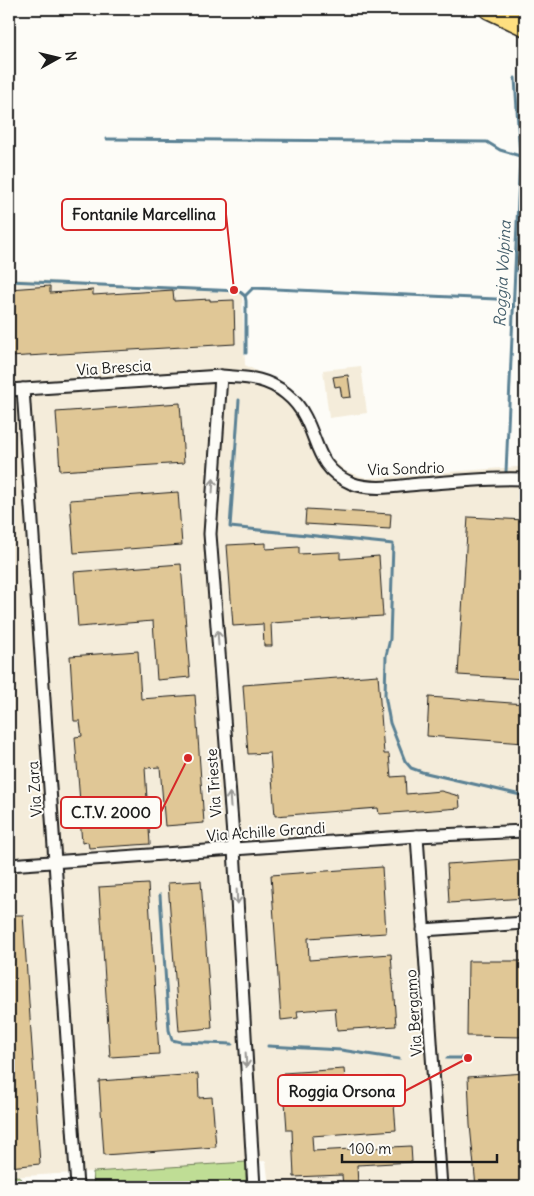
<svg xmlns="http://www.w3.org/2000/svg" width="534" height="1196" font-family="Delius,sans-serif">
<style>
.built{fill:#f4ecda}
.green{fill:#bfdd95;stroke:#6e7c58}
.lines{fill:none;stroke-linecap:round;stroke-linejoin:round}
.stream{stroke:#5a8194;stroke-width:3}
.building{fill:#e0c796;stroke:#1c1c1c}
.minor-casing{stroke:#1c1c1c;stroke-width:15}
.trunk-casing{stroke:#1c1c1c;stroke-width:22}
.minor{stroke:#fdfcf7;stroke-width:11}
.trunk{stroke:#fedf80;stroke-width:19}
.oneway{stroke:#989794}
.labels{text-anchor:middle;stroke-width:4;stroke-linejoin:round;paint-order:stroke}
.street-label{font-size:15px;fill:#1c1c1c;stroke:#fdfcf7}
.water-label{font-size:16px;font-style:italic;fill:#455f6c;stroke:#fdfcf7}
.leader{fill:none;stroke:#d62828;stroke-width:2}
.callout-dot{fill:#d62828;stroke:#fdfcf7;stroke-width:2}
.callout{fill:#fdfcf7;stroke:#d62828;stroke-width:2}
.callout-label{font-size:16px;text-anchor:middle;font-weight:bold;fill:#1c1c1c}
</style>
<rect width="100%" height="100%" fill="#fdfcf7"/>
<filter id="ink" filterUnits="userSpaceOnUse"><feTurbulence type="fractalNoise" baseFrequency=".02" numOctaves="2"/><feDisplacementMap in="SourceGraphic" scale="10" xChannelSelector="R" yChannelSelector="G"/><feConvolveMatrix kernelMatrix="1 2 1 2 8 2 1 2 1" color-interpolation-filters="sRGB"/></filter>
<g filter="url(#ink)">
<g class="built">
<path d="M 9,278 L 242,293 L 245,365 L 290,388 L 313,418 L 327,454 L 345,471 L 367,478 L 517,467 L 525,468 L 525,1187 L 269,1187 L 266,1161 L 9,1177 Z"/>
<path d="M 361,366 L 367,413 L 329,418 L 323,370 Z"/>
</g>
<g class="green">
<path d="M 246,1162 L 246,1187 L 94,1187 L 93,1172 Z"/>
<path d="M 17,1176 L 31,1187 L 9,1187 L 9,1177 Z"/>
</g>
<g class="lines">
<g class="stream">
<path d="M 107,139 L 487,142 L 500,150 L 520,156"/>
<path d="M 9,281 L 239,291 L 245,296 L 246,301 L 246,353"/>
<path d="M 245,296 L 253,288 L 496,299 C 503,300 507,305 514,307"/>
<path d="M 239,400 L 230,527 L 393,544 L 390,639 L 386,656 L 385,695 L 390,723 L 405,761 L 411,768 L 422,772 L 525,796"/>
<path d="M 506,472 L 520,156 L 515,78"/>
<path d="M 160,895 L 169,1030 L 172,1040 L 181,1042 L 232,1044"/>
<path d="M 268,1046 L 341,1050 L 399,1059"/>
<path d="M 447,1058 L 468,1058"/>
</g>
</g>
<g class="building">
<path d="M 519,237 L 525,238 L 525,270 L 517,270 Z"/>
<path d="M 50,286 L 50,293 L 93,290 L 93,295 L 173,290 L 174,301 L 210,299 L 210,301 L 234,300 L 235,344 L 9,357 L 9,289 Z"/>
<path d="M 348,375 L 351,397 L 342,398 L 340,386 L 335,387 L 333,377 Z"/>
<path d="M 180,403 L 184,463 L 60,471 L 56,412 Z"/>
<path d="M 178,492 L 182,545 L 74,553 L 70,500 Z"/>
<path d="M 306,509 L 391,514 L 390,529 L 305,524 Z"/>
<path d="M 468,517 L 525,520 L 525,679 L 458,675 Z"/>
<path d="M 266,543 L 266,549 L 299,547 L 299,554 L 340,552 L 340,559 L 379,556 L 383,616 L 271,623 L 272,646 L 264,646 L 263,624 L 233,626 L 227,545 Z"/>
<path d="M 181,564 L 190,677 L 157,680 L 153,621 L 78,627 L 74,572 Z"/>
<path d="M 138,651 L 141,699 L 195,695 L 204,823 L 165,826 L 160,767 L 145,768 L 150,844 L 89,848 L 88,842 L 82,843 L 80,818 L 87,817 L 86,802 L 80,802 L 75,737 L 82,736 L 80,721 L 74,721 L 70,656 Z"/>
<path d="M 378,675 L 384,754 L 389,754 L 391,777 L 405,776 L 406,794 L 441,791 L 459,796 L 460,808 L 379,814 L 378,808 L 275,816 L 270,753 L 248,754 L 243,685 Z"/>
<path d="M 429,697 L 525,704 L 524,743 L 427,736 Z"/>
<path d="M 525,859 L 525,898 L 449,903 L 447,864 Z"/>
<path d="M 382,867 L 386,933 L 308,938 L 309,960 L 391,954 L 396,1026 L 337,1030 L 335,1008 L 297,1011 L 298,1018 L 281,1020 L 271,875 Z"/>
<path d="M 201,881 L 212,1028 L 179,1031 L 168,883 Z"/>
<path d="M 148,884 L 159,1054 L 110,1057 L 99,887 Z"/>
<path d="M 9,915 L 23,915 L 40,1164 L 9,1167 Z"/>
<path d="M 468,961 L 525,961 L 525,1037 L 467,1036 Z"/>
<path d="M 344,1069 L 345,1080 L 392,1077 L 396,1130 L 312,1136 L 313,1151 L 411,1146 L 412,1162 L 357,1165 L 358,1187 L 343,1187 L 342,1175 L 294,1177 L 292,1130 L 287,1130 L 283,1073 Z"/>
<path d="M 525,1073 L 525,1187 L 476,1187 L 470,1125 L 468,1077 Z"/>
<path d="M 198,1074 L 199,1098 L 212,1097 L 216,1147 L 104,1155 L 99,1081 Z"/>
</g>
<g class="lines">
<g class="minor-casing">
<g id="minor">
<path d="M 221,376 L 210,534 L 234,849 L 254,1187"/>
<path d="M 23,389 L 77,1187"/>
<path d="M 9,390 L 221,376 C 234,377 247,377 259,380 C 279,385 296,399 305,417 C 319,444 318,469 351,483 C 371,491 398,486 419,484 C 454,482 490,477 525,479"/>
<path d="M 417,836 L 441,1187"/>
<path d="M 9,865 L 417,836 L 525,831"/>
<path d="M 423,930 L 525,923"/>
</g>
</g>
<g class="trunk-casing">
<path id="trunk" d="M 489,9 L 525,26"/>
</g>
<use href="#minor" class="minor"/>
<use href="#trunk" class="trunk"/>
</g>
<defs><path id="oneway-shaft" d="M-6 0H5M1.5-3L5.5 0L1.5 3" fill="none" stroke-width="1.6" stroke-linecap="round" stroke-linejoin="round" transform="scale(1.25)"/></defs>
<g class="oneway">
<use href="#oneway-shaft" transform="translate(213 486) rotate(-86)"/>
<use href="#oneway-shaft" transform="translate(218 638) rotate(-94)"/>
<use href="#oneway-shaft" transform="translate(230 800) rotate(-94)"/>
<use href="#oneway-shaft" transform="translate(237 897) rotate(87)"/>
<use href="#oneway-shaft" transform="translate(246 1060) rotate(87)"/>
</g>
</g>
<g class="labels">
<g class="street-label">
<text transform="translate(114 368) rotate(-4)" y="5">Via Brescia</text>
<text transform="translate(406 469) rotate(-2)" y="5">Via Sondrio</text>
<text transform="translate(214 783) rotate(-94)" y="5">Via Trieste</text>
<text transform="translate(35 789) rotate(-94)" y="5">Via Zara</text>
<text transform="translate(266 832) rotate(-4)" y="5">Via Achille Grandi</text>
<text transform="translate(414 1013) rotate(-94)" y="5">Via Bergamo</text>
</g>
<g class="water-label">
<text transform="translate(502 274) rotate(-87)" y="6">Roggia Volpina</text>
</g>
</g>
<path class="leader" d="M234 290L226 214M188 758L161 812M468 1058L405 1091"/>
<g class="callout-dot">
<circle cx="234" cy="290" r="5"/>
<circle cx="188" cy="758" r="5"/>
<circle cx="468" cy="1058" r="5"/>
</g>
<g class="callout">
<rect x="62" y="199" width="164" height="31" rx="5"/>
<rect x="61" y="797" width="100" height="31" rx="5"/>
<rect x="278" y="1075" width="127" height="31" rx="5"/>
</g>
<g class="callout-label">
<text x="144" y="220">Fontanile Marcellina</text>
<text x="111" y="818">C.T.V. 2000</text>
<text x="342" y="1097">Roggia Orsona</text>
</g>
<rect width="534" height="1196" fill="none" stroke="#fdfcf7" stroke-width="30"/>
<rect x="15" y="15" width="504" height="1166" fill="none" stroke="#1c1c1c" stroke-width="2" filter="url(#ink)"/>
<g transform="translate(58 58) rotate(82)" stroke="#fdfcf7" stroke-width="4" paint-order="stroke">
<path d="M0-4L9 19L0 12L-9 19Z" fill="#1c1c1c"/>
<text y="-8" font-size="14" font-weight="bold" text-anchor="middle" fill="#1c1c1c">N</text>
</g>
<path d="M342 1154v8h155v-8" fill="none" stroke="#1c1c1c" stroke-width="2.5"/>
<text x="349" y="1154" font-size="15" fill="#1c1c1c" stroke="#fdfcf7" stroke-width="4" paint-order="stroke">100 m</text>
</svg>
